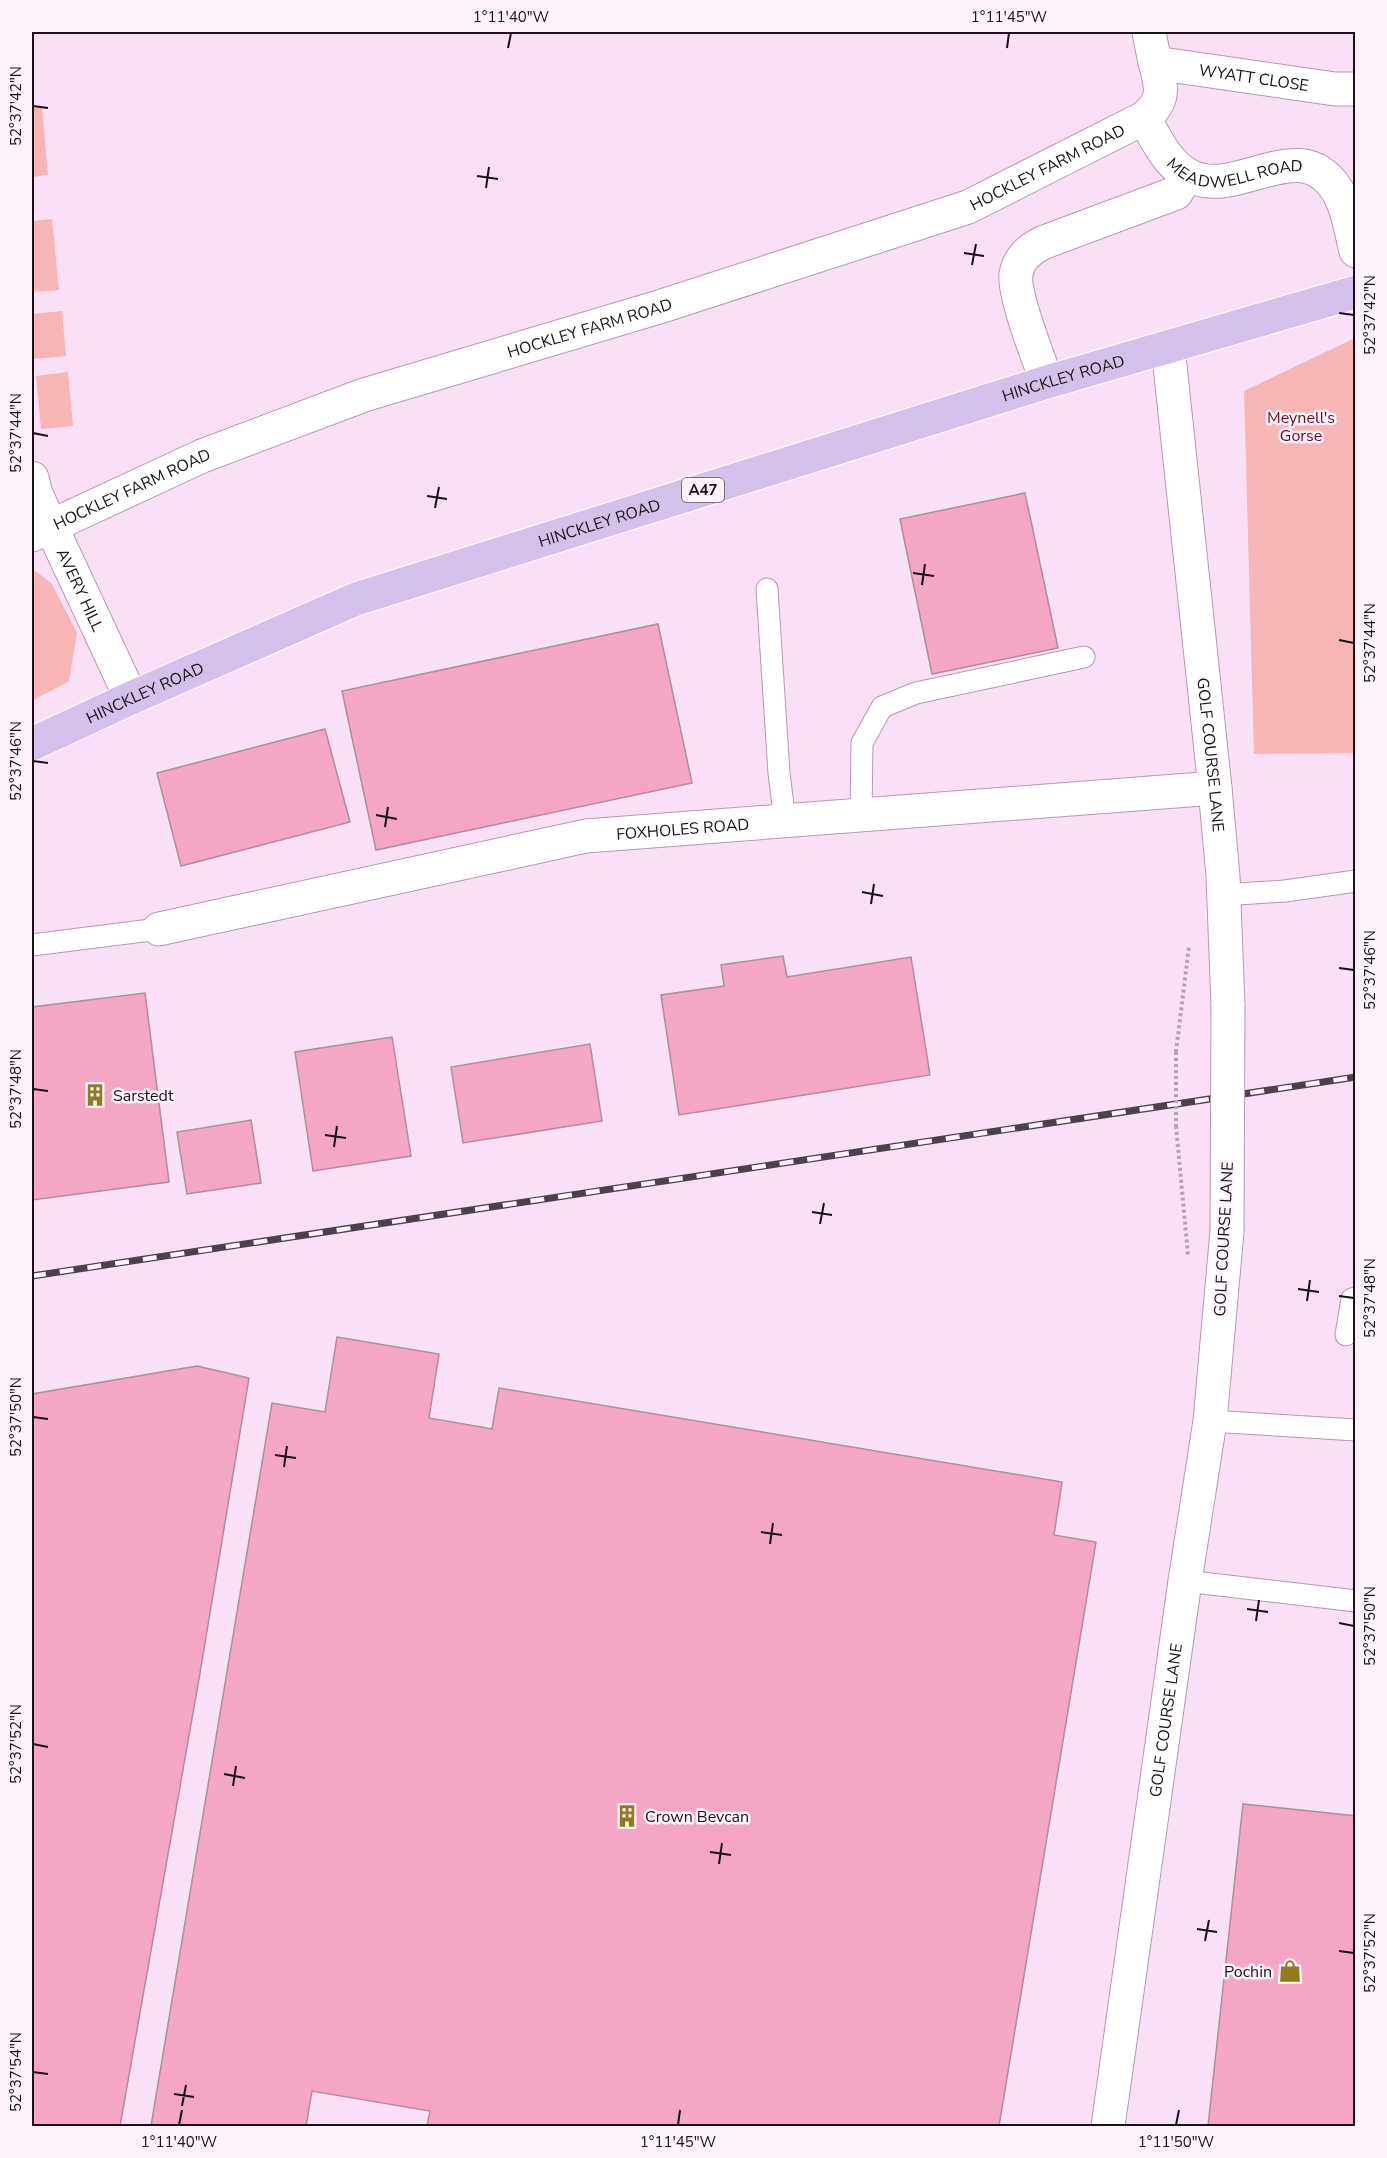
<svg xmlns="http://www.w3.org/2000/svg" width="1387" height="2158" font-family="'Nunito Sans',sans-serif">
<style>
.green{fill:#f7b5b5}
.building{fill:#f6a6c5;stroke:#ae8e99;stroke-width:1.5}
.lines{fill:none;stroke-linecap:round;stroke-linejoin:round}
.lane-casing{stroke:#b39ab0;stroke-width:23}
.street-casing{stroke:#b39ab0;stroke-width:35}
.primary-casing{stroke:#fff;stroke-width:35}
.path{stroke:#b6a1b4;stroke-width:4;stroke-dasharray:3 3;stroke-linecap:butt}
.lane{stroke:#fff;stroke-width:21}
.street{stroke:#fff;stroke-width:33}
.primary{stroke:#d4c1eb;stroke-width:33}
.rail-casing{stroke:#4d404c;stroke-width:7}
.rail{stroke:#fdf3fc;stroke-width:4.5;stroke-dasharray:14;stroke-linecap:butt}
.street-bridge-casing{stroke:#b39ab0;stroke-width:35;stroke-linecap:butt}
.path-bridge{stroke:#b6a1b4;stroke-width:4;stroke-dasharray:3 3;stroke-linecap:butt}
.street-bridge{stroke:#fff;stroke-width:33}
.ticks{fill:none;stroke:#191018;stroke-width:2}
.labels{text-anchor:middle;stroke-width:5;stroke-linejoin:round;paint-order:stroke}
.shield{fill:#fdf3fc;stroke:#5d545c;stroke-width:1.5}
.shield-label{font-size:15px;font-weight:bold;fill:#191018}
.street-label{font-size:16px;fill:#191018;stroke:#fdf3fc}
.park-label{font-size:16px;fill:#6d081c;stroke:#fdf3fc}
.poi-label{font-size:16px;fill:#191018;stroke:#fdf3fc;text-anchor:start}
.neatline{fill:none;stroke:#191018;stroke-width:2}
.ticks-label{font-size:15px;text-anchor:middle;fill:#191018}
</style>
<rect width="100%" height="100%" fill="#fae0f7"/>
<g class="green">
<path d="M 42,107 L 48,175 L 32,177 L 32,108 Z"/>
<path d="M 52,219 L 59,290 L 32,292 L 32,221 Z"/>
<path d="M 62,311 L 66,356 L 34,359 L 32,314 Z"/>
<path d="M 1355,338 L 1355,753 L 1254,754 L 1244,391 Z"/>
<path d="M 68,372 L 73,426 L 41,429 L 36,376 Z"/>
<path d="M 32,571 L 37,572 L 52,584 L 77,633 L 69,681 L 32,701 Z"/>
</g>
<g class="building">
<path d="M 1025,493 L 1058,648 L 932,674 L 900,519 Z"/>
<path d="M 658,624 L 692,783 L 376,850 L 342,691 Z"/>
<path d="M 325,729 L 350,822 L 181,866 L 157,773 Z"/>
<path d="M 783,956 L 787,977 L 911,957 L 930,1075 L 679,1115 L 661,995 L 724,986 L 721,965 Z"/>
<path d="M 145,993 L 169,1182 L 32,1200 L 32,1007 Z"/>
<path d="M 392,1037 L 411,1156 L 313,1171 L 295,1052 Z"/>
<path d="M 590,1044 L 602,1121 L 463,1143 L 451,1067 Z"/>
<path d="M 251,1120 L 261,1183 L 187,1194 L 177,1132 Z"/>
<path d="M 337,1337 L 439,1354 L 429,1418 L 492,1429 L 499,1388 L 1062,1482 L 1054,1535 L 1096,1542 L 999,2126 L 427,2126 L 430,2111 L 312,2091 L 306,2126 L 151,2126 L 272,1403 L 325,1412 Z"/>
<path d="M 197,1366 L 249,1378 L 199,1679 L 120,2126 L 32,2126 L 32,1394 Z"/>
<path d="M 1243,1804 L 1356,1816 L 1356,2126 L 1208,2126 Z"/>
</g>
<g class="lines">
<g class="lane-casing">
<g id="lane">
<path d="M 767,589 L 779,773 L 785,821"/>
<path d="M 861,815 L 862,743 L 882,707 L 916,693 L 1084,657"/>
<path d="M 1223,895 L 1285,891 L 1356,881"/>
<path d="M 32,945 L 159,929"/>
<path d="M 1346,1335 L 1352,1299 L 1356,1298"/>
<path d="M 1210,1421 L 1356,1430"/>
<path d="M 1185,1581 L 1356,1601"/>
</g>
</g>
<g class="street-casing">
<g id="street">
<path id="s1" d="M 1155,63 L 1335,89 L 1356,89"/>
<path id="s2" d="M 1144,118 C 1156,138 1166,163 1188,175 C 1237,202 1299,130 1337,190 C 1348,207 1351,232 1356,251"/>
<path id="s3" d="M 1168,347 L 1215,788 L 1223,876 L 1228,1006"/>
<path d="M 1047,382 C 1039,360 1013,294 1016,274 C 1019,258 1029,250 1042,243 L 1176,193 L 1187,175"/>
<path id="s4" d="M 32,478 L 36,494 L 131,698"/>
<path id="s5" d="M 32,535 L 202,456 L 364,395 L 659,307 L 968,207 L 1144,118 C 1165,101 1162,89 1156,65 C 1153,54 1151,43 1149,32"/>
<path id="s6" d="M 159,929 L 586,836 L 1215,788"/>
<path id="s7" d="M 1108,2126 L 1185,1581 L 1210,1421 L 1227,1231"/>
</g>
</g>
<g class="primary-casing">
<g id="primary">
<path id="s8" d="M 32,744 L 131,698 L 356,599 L 1047,382 L 1356,292"/>
</g>
</g>
<g class="path">
<path d="M 1176,1052 L 1189,946"/>
<path d="M 1176,1126 L 1188,1255"/>
</g>
<use href="#lane" class="lane"/>
<use href="#street" class="street"/>
<use href="#primary" class="primary"/>
<g class="rail-casing">
<path id="rail" d="M 32,1276 L 1356,1077"/>
</g>
<use href="#rail" class="rail"/>
<g class="street-bridge-casing">
<path id="street-bridge" d="M 1227,1231 L 1228,1006"/>
</g>
<path class="path-bridge" d="M 1176,1052 L 1176,1126"/>
<use href="#street-bridge" class="street-bridge"/>
</g>
<path class="ticks" d="M 508,48 L 511,33M 1007,48 L 1009,33M 33,106 L 48,108M 477,176 L 498,179M 486,188 L 489,167M 964,253 L 984,256M 972,265 L 976,244M 1339,313 L 1354,315M 33,433 L 48,436M 427,496 L 447,499M 435,508 L 439,487M 913,573 L 934,576M 922,585 L 925,564M 1339,640 L 1354,643M 33,761 L 48,763M 376,815 L 397,819M 385,827 L 388,807M 862,892 L 883,896M 871,904 L 874,884M 1339,968 L 1354,970M 33,1089 L 48,1091M 325,1135 L 346,1138M 334,1147 L 337,1126M 812,1212 L 832,1215M 820,1224 L 824,1203M 1298,1289 L 1319,1292M 1339,1296 L 1354,1298M 1307,1301 L 1310,1280M 33,1417 L 48,1419M 275,1455 L 296,1458M 284,1467 L 287,1446M 761,1532 L 782,1535M 770,1544 L 773,1523M 1247,1609 L 1268,1612M 1256,1621 L 1259,1600M 1339,1623 L 1354,1626M 33,1744 L 48,1747M 224,1774 L 245,1778M 233,1786 L 236,1766M 710,1852 L 731,1855M 719,1864 L 722,1843M 1197,1929 L 1217,1932M 1205,1941 L 1209,1920M 1339,1951 L 1354,1953M 33,2072 L 48,2074M 174,2094 L 194,2097M 182,2106 L 186,2085M 179,2125 L 182,2110M 678,2125 L 680,2110M 1176,2125 L 1179,2110"/>
<defs>
<g id="building-bare" transform="scale(1.8)"><path d="M-4-6H4V6H1V3H-1V6H-4ZM-2.5-4.3h1.7v1.8h-1.7ZM.8-4.3h1.7v1.8H.8ZM-2.5-1h1.7V.8h-1.7ZM.8-1h1.7V.8H.8Z" fill="#937a20" stroke="#fdf3fc" stroke-width="2.5" paint-order="stroke"/></g>
<g id="shop-bare" transform="scale(1.8)"><path d="M-5-2.5h2.3a2.7 3.5 0 0 1 5.4 0H5L5.5 6h-11ZM-1.5-2.5h3a1.5 2.3 0 0 0-3 0Z" fill="#937a20" stroke="#fdf3fc" stroke-width="2.5" paint-order="stroke"/></g>
</defs>
<g fill-rule="evenodd">
<use href="#building-bare" x="95" y="1095"/>
<use href="#building-bare" x="627" y="1816"/>
<use href="#shop-bare" x="1290" y="1971"/>
</g>
<g class="labels">
<rect class="shield" x="682" y="478" width="42" height="24" rx="4.5"/>
<g class="shield-label">
<text x="703" y="495">A47</text>
</g>
<g class="street-label">
<text dy="6" stroke="none"><textPath href="#s1" startOffset="100">WYATT CLOSE</textPath></text>
<text dy="6" stroke="none"><textPath href="#s2" startOffset="120">MEADWELL ROAD</textPath></text>
<text dy="6" stroke="none"><textPath href="#s5" startOffset="1082">HOCKLEY FARM ROAD</textPath></text>
<text dy="6" stroke="none"><textPath href="#s5" startOffset="596">HOCKLEY FARM ROAD</textPath></text>
<text dy="6" stroke="none"><textPath href="#s8" startOffset="1096">HINCKLEY ROAD</textPath></text>
<text dy="6" stroke="none"><textPath href="#s5" startOffset="110">HOCKLEY FARM ROAD</textPath></text>
<text dy="6" stroke="none"><textPath href="#s8" startOffset="610">HINCKLEY ROAD</textPath></text>
<text dy="6" stroke="none"><textPath href="#s4" startOffset="122">AVERY HILL</textPath></text>
<text dy="6" stroke="none"><textPath href="#s8" startOffset="124">HINCKLEY ROAD</textPath></text>
<text dy="6" stroke="none"><textPath href="#s3" startOffset="410">GOLF COURSE LANE</textPath></text>
<text dy="6" stroke="none"><textPath href="#s6" startOffset="534">FOXHOLES ROAD</textPath></text>
<text transform="translate(1223 1239) rotate(-87)" y="6">GOLF COURSE LANE</text>
<text dy="6" stroke="none"><textPath href="#s7" startOffset="410">GOLF COURSE LANE</textPath></text>
</g>
<g class="park-label">
<text x="1301" y="423">Meynell's<tspan x="1301" dy="18">Gorse</tspan></text>
</g>
<g class="poi-label">
<text x="113" y="1101">Sarstedt</text>
<text x="645" y="1822">Crown Bevcan</text>
<text x="1272" y="1977" text-anchor="end">Pochin</text>
</g>
</g>
<rect width="1387" height="2158" fill="none" stroke="#fdf3fc" stroke-width="66"/>
<rect x="33" y="33" width="1321" height="2092" class="neatline"/>
<g class="ticks-label">
<text x="511" y="22">1°11'40"W</text>
<text x="1009" y="22">1°11'45"W</text>
<text transform="translate(16 106) rotate(-90)" y="5">52°37'42"N</text>
<text transform="translate(1370 315) rotate(-90)" y="5">52°37'42"N</text>
<text transform="translate(16 433) rotate(-90)" y="5">52°37'44"N</text>
<text transform="translate(1370 643) rotate(-90)" y="5">52°37'44"N</text>
<text transform="translate(16 761) rotate(-90)" y="5">52°37'46"N</text>
<text transform="translate(1370 970) rotate(-90)" y="5">52°37'46"N</text>
<text transform="translate(16 1089) rotate(-90)" y="5">52°37'48"N</text>
<text transform="translate(1370 1298) rotate(-90)" y="5">52°37'48"N</text>
<text transform="translate(16 1417) rotate(-90)" y="5">52°37'50"N</text>
<text transform="translate(1370 1626) rotate(-90)" y="5">52°37'50"N</text>
<text transform="translate(16 1744) rotate(-90)" y="5">52°37'52"N</text>
<text transform="translate(1370 1953) rotate(-90)" y="5">52°37'52"N</text>
<text transform="translate(16 2072) rotate(-90)" y="5">52°37'54"N</text>
<text x="179" y="2147">1°11'40"W</text>
<text x="678" y="2147">1°11'45"W</text>
<text x="1176" y="2147">1°11'50"W</text>
</g>
</svg>
